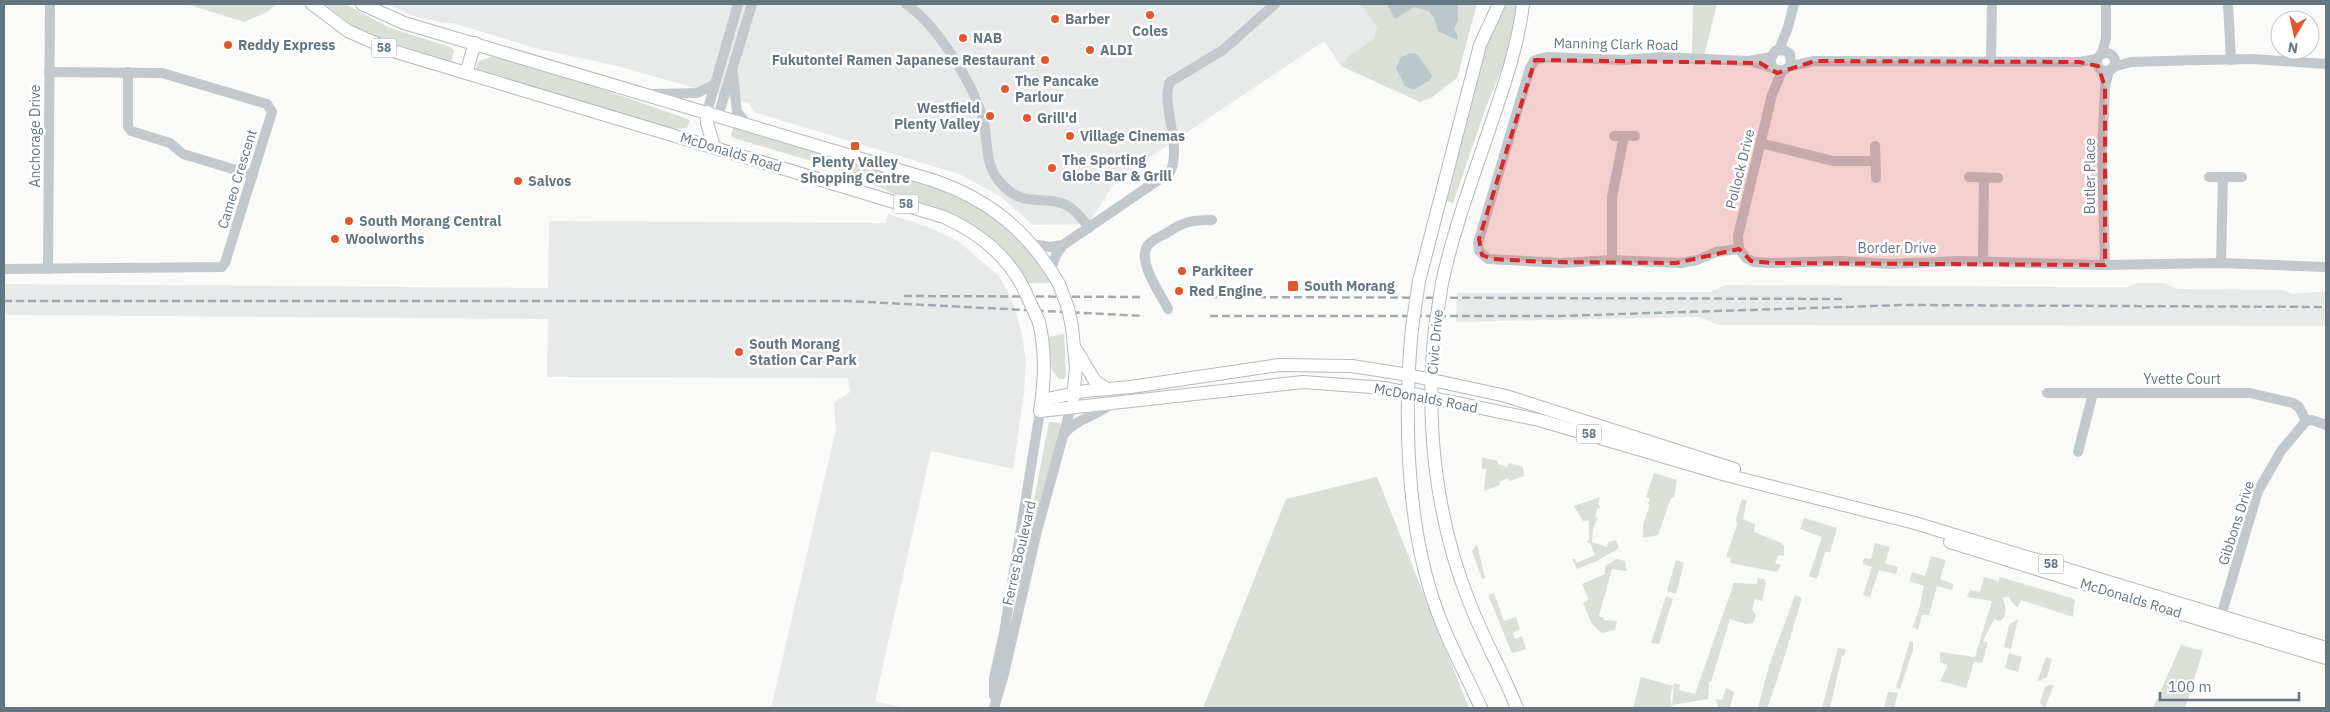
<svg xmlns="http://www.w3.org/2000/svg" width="2330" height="712" font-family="'IBM Plex Sans',sans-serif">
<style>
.built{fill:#e8e9e9}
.green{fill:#dadfd7}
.water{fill:#bbc7cb}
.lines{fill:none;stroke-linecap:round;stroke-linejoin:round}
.major-casing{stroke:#b5babe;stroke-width:14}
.minor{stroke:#c3c8cc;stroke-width:10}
.major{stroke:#fff;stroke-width:12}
.rail{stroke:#a2aab0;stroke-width:2.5;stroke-dasharray:8 4;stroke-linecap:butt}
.major-bridge-casing{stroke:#b5babe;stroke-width:14;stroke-linecap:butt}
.major-bridge{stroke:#fff;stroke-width:12}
.marked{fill:#d62828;fill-opacity:0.2;stroke:#d62828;stroke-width:4;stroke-dasharray:10 6;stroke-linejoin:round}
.poi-dot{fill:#e4572e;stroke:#fff;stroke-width:2}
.labels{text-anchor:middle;stroke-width:5;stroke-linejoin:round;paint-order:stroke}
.shield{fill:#fff;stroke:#939fa8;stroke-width:1}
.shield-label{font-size:12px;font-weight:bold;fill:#657683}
.poi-label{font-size:14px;font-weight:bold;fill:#657683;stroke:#fff;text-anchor:start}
.street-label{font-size:14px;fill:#657683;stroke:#fff}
</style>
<rect width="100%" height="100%" fill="#fafaf8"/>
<g class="built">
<path d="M 389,4 L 1361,4 L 1377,27 L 1374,39 L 1350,55 L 1341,66 L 1324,41 L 1117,179 L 1088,224 L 1033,225 L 1000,196 L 959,174 L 754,112 L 749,103 L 617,66 L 539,49 L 453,23 L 443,23 L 410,15 Z"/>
<path d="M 888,214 L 928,227 L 958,241 L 998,275 L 1011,297 L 1021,330 L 1026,361 L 1024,393 L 1013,469 L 931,451 L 875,701 L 904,708 L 771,708 L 836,429 L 834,402 L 850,392 L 848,378 L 547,377 L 548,319 L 4,315 L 4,284 L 548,288 L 549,221 L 886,223 Z"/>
<path d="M 2138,283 L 2165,283 L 2176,289 L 2283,290 L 2292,294 L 2326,291 L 2326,326 L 1719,325 L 1699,317 L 1456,322 L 1457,293 L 1711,292 L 1725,285 L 2065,287 L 2129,287 Z"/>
</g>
<g class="green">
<path d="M 187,4 L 277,4 L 267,12 L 244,22 Z"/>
<path d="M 325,4 L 345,4 L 390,28 L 450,47 L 454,50 L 451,64 C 400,49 366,40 325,4 Z"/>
<path d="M 1361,4 L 1477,4 L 1457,78 L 1431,98 L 1420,102 L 1341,66 L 1350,55 L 1374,39 L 1377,27 Z"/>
<path d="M 1504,4 L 1518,4 L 1509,51 L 1486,107 L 1453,203 L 1444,200 L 1483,51 Z"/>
<path d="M 1693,4 L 1717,4 L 1704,56 L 1692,55 Z"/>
<path d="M 494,56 L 542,68 L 690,120 L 687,128 L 671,129 L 475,69 L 479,61 Z"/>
<path d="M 733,127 L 939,187 C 986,207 1027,235 1050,283 L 1027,283 L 951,215 L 909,200 L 831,167 L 734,138 L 731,136 Z"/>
<path d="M 1064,334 L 1066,375 L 1064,379 L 1059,379 L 1052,370 L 1047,337 Z"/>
<path d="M 1049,422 L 1060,423 L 1060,431 L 1036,516 L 1022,584 L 1018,583 Z"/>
<path d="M 1482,457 L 1498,461 L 1498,464 L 1507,467 L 1509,463 L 1523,467 L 1524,476 L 1510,481 L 1508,478 L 1499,482 L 1500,485 L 1484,491 L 1486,469 L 1482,469 Z"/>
<path d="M 1654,473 L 1677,480 L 1674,498 L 1671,498 L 1658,535 L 1643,538 L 1643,525 L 1650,504 L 1648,504 L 1650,499 L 1646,497 Z"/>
<path d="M 1377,477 L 1469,708 L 1203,708 L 1286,499 Z"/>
<path d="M 1600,497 L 1598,505 L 1601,508 L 1597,509 L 1595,517 L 1598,518 L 1593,528 L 1592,542 L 1607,547 L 1608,542 L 1616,540 L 1619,548 L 1597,561 L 1577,569 L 1572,559 L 1575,559 L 1577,563 L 1595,555 L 1590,543 L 1588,543 L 1587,541 L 1589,539 L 1589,520 L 1583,521 L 1574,506 Z"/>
<path d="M 1742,499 L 1747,501 L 1743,519 L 1755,524 L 1754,532 L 1781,543 L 1784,546 L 1784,556 L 1778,555 L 1775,563 L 1781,565 L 1777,572 L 1730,563 L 1731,558 L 1726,557 L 1737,525 L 1736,519 Z"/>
<path d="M 1804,518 L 1837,528 L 1830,552 L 1825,552 L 1817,579 L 1809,576 L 1822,537 L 1800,529 Z"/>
<path d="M 1875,543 L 1890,547 L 1885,563 L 1898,567 L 1896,574 L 1879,570 L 1870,597 L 1863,595 L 1872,567 L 1863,564 L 1864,558 L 1871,559 Z"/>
<path d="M 1477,544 L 1485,578 L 1482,579 L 1472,551 Z"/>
<path d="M 1931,556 L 1946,560 L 1940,579 L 1953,584 L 1952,590 L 1937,586 L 1929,615 L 1922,615 L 1918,630 L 1913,627 L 1919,610 L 1924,586 L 1909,581 L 1912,572 L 1925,576 Z"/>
<path d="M 1617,559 L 1625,561 L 1627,571 L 1612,569 L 1599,616 L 1604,618 L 1604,620 L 1617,621 L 1615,630 L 1602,633 L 1592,624 L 1583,603 L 1589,600 L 1582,584 L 1605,574 L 1605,566 Z"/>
<path d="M 1676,560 L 1684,563 L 1676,594 L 1667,591 Z"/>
<path d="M 1984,577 L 1998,581 L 1996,589 L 2000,577 L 2075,599 L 2073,617 L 2021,600 L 2018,607 L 2014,605 L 2009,597 L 2003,598 C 2005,606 2009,615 2000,621 L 1994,619 L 1983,641 L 1988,643 L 1982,663 L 1974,662 L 1966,688 L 1940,681 L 1948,665 L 1940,662 L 1940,652 L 1975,657 L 1992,601 L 1967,597 L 1970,590 L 1980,592 Z"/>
<path d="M 1758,578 L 1764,579 L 1766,583 L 1762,601 L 1755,599 L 1752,609 L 1756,616 L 1753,623 L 1746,624 L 1730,619 L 1711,682 L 1709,682 L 1708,699 L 1672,705 L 1674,683 L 1680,685 L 1679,690 L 1695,694 L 1734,583 L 1757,584 Z"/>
<path d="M 1494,593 L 1504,621 L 1516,617 L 1520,629 L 1513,633 L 1515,639 L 1522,636 L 1526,649 L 1512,653 L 1488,595 Z"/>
<path d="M 1795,595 L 1802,598 C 1791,635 1780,674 1767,708 L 1758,708 L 1769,666 Z"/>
<path d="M 1666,596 L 1673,599 L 1659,644 L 1651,643 Z"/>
<path d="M 2018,619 L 2011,649 L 2004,647 L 2009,625 Z"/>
<path d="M 1910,641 L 1913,642 L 1913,650 L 1900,689 L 1896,687 Z"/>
<path d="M 2181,645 L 2203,651 L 2185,708 L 2153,708 Z"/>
<path d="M 1838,648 L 1846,649 L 1844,656 L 1842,656 L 1830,708 L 1822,708 Z"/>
<path d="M 2009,653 L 2022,657 L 2018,672 L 2005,668 Z"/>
<path d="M 2046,657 L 2052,659 L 2047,677 L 2037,682 Z"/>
<path d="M 1641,677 L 1673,686 L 1670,697 L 1672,708 L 1633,708 Z"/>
<path d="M 2049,685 L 2054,685 L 2045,708 L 2040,703 L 2045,687 Z"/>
<path d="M 1726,688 L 1734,692 L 1730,708 L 1718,708 L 1716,699 L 1722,700 Z"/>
<path d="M 1888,692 L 1898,693 L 1894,708 L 1884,708 Z"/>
</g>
<g class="water">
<path d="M 1387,4 L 1458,4 L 1458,20 L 1454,29 L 1458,36 L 1457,40 L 1438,31 L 1434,18 L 1429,11 L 1414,7 L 1395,19 Z"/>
<path d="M 1410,53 L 1417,54 L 1432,75 L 1430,80 L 1414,90 L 1405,86 L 1396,68 L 1401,57 Z"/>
</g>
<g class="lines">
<g class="major-casing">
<g id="major">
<path d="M 312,4 L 348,31 L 393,51 L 944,217 C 977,232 1006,254 1023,287"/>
<path d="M 362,4 L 404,23 L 932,180 C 989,199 1029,232 1059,284"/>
<path d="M 466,73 L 475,43"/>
<path d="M 707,112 L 707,123 L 714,147"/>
<path d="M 1419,281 L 1480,45 L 1499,4"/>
<path d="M 1442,283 C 1453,232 1471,183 1488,133 C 1502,91 1518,48 1523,4"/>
<path d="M 1039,322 C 1046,352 1045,381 1040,411 L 1303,382 L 1385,388 L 1539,420 L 1726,475 L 1915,523 L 2326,648"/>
<path d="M 1072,327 L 1076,367 L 1073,399"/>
<path d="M 1412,328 C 1404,410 1406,514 1431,593 C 1443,633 1464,670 1481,708"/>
<path d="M 1435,328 C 1425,421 1435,517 1470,604 C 1484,640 1503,673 1517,708"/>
<path d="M 1076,350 L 1095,381 L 1107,389"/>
<path d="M 1042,400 L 1085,391 L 1131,387 L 1279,365 L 1352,366 L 1409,375 L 1506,396 L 1734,469"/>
<path d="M 1950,542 L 2088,585"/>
<path d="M 2153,605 L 2326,658"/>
</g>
</g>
<g class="minor">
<path d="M 906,4 C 938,26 975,86 984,123 C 988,144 985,164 999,181 C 1023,211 1045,193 1068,206 C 1077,211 1083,220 1089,228"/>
<path d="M 2228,4 L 2231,60"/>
<path d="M 1779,50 L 1788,27 L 1794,4"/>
<circle cx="2106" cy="62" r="9"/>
<path d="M 2102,54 L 2106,38 L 2106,4"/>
<path d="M 1753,62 L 1782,71 L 1791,66 L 1790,54 L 1784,50 L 1775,51 L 1770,60 L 1772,66"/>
<path d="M 1991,62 L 1992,4"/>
<path d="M 1791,66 L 1815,61 L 2079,62 L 2097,59"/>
<path d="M 2113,67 L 2131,62 L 2200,60 L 2253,59 L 2326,64"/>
<path d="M 1782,71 L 1772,95 L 1738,236 L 1739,249 L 1746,258 L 1754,262 L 1771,263 L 1840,261 L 1890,264 L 1959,261 L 2105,265 L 2221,263 L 2326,267"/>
<path d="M 128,72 L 128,127 L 131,131 L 170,143 L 183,154 L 253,175"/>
<path d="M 733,74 L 737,112 L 748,125"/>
<path d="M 653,94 L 697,93 L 714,85"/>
<path d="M 707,112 L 738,4"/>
<path d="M 718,116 L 752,4"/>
<path d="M 1614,136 L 1635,136"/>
<path d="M 1760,143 L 1833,161 L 1875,161"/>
<path d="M 1875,146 L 1876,178"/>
<path d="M 1969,177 L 1998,178"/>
<path d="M 2209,177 L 2242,177"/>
<path d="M 1032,244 L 1050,247 L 1063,245"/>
<path d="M 1739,249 L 1716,252 L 1697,260 L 1681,263 L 1612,260 L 1561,263 L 1488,259 L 1479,251 L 1478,243 L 1530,68 L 1535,60 L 1547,57 L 1623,60 L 1663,57 L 1748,61 L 1771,57"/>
<path d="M 1612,260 L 1612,197 L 1624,136"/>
<path d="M 1983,262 L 1984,177"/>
<path d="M 2221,263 L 2223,177"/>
<path d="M 2105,265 L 2102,152 L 2105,87 L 2109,70"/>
<path d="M 4,269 L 222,267 L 225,263 L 272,112 L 267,104 L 162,73 L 49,72"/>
<path d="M 48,269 L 50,4"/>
<path d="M 1051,270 L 1056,255 L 1063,245 L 1170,172 C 1183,147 1160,103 1170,82 L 1223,50 L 1275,4"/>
<path d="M 1168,309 C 1161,294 1136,261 1148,245 C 1152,240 1159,237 1165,234 C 1183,222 1190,220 1212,220"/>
<path d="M 2047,393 L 2250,393 L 2293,403 L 2299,407 L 2306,421"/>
<path d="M 2306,421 L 2312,420 L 2326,425"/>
<path d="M 1065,433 C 1076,419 1097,416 1111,404"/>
<path d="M 2078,452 L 2093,393"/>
<path d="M 2221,616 L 2258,491 L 2281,451 L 2306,421"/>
<path d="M 994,696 L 994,678 L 1004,633 L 1040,411"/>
<path d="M 994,708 L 1004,674 L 1037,531 L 1071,407"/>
</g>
<use href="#major" class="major"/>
<g class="rail">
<path d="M 904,296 L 1144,297"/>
<path d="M 1210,297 L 1844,299"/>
<path d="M 4,301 L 847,301 L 1144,316"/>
<path d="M 1210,316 L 1559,316 L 1905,305 L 2326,307"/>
</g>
<g class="major-bridge-casing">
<g id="major-bridge">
<path d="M 1059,284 L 1068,308 L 1072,327"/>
<path d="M 1023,287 L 1039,322"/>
<path d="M 1412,328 L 1419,281"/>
<path d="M 1435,328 L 1442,283"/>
</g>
</g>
<use href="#major-bridge" class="major-bridge"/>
</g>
<path class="marked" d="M 1535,60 L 1760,63 L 1777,73 L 1815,61 L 2079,62 L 2098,66 L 2105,87 L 2105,265 L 1771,263 L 1751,261 L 1739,249 L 1676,263 L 1545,262 L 1492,259 L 1482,255 L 1479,239 Z"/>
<g class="poi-dot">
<circle cx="1150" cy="15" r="5"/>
<circle cx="1055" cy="19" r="5"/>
<circle cx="963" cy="38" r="5"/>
<circle cx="228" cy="45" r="5"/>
<circle cx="1090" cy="50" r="5"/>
<circle cx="1045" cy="60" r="5"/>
<circle cx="1005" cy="89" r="5"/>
<circle cx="990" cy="116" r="5"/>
<circle cx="1027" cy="118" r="5"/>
<circle cx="1070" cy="136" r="5"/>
<rect x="850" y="141" width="10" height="10" rx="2.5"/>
<circle cx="1052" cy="168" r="5"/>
<circle cx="518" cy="181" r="5"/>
<circle cx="349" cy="221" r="5"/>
<circle cx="335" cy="239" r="5"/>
<circle cx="1182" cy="271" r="5"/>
<rect x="1287" y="280" width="12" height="12" rx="2.5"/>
<circle cx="1179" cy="291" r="5"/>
<circle cx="739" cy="352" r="5"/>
</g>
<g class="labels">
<g class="shield">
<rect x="371.5" y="38.5" width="25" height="19" rx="4"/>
<rect x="893.5" y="194.5" width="25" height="19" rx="4"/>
<rect x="1576.5" y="424.5" width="25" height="19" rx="4"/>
<rect x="2038.5" y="554.5" width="25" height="19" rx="4"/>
</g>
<g class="shield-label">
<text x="384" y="52">58</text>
<text x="906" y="208">58</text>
<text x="1589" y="438">58</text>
<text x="2051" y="568">58</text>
</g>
<g class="poi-label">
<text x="1065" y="24">Barber</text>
<text x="1150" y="36" text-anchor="middle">Coles</text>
<text x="973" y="43">NAB</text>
<text x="238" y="50">Reddy Express</text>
<text x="1100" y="55">ALDI</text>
<text x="1035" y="65" text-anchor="end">Fukutontei Ramen Japanese Restaurant</text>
<text x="1015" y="86">The Pancake<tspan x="1015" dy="16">Parlour</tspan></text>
<text x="980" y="113" text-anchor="end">Westfield<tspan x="980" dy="16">Plenty Valley</tspan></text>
<text x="1037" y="123">Grill'd</text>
<text x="1080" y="141">Village Cinemas</text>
<text x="1062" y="165">The Sporting<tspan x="1062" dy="16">Globe Bar &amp; Grill</tspan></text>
<text x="855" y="167" text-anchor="middle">Plenty Valley<tspan x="855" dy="16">Shopping Centre</tspan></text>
<text x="528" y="186">Salvos</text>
<text x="359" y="226">South Morang Central</text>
<text x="345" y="244">Woolworths</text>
<text x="1192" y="276">Parkiteer</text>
<text x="1304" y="291">South Morang</text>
<text x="1189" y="296">Red Engine</text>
<text x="749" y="349">South Morang<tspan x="749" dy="16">Station Car Park</tspan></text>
</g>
<g class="street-label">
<text transform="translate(1616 44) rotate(1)" y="5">Manning Clark Road</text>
<text transform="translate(35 136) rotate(-90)" y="5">Anchorage Drive</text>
<text transform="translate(731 152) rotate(17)" y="5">McDonalds Road</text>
<text transform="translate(1740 169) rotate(-76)" y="5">Pollock Drive</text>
<text transform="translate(2090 176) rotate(-90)" y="5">Butler Place</text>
<text transform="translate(237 179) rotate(-73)" y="5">Cameo Crescent</text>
<text x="1897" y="253">Border Drive</text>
<text transform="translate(1435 342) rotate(-85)" y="5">Civic Drive</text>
<text x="2182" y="384">Yvette Court</text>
<text transform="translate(1426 398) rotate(11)" y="5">McDonalds Road</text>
<text transform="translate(2236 523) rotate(-72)" y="5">Gibbons Drive</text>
<text transform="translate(1019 553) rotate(-77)" y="5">Ferres Boulevard</text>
<text transform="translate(2131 598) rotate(17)" y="5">McDonalds Road</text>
</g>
</g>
<rect width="2330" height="712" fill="none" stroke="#657683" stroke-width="10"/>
<g transform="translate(2295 35) rotate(189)"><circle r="24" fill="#ffffff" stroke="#c1c8cd"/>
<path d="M0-4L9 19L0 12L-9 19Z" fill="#e4572e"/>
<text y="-8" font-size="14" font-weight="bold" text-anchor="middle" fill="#657683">N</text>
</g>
<path d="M2160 692v8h139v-8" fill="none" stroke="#657683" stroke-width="2.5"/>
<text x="2168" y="692" font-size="15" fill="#657683" stroke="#ffffff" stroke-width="4" paint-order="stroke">100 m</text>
</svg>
